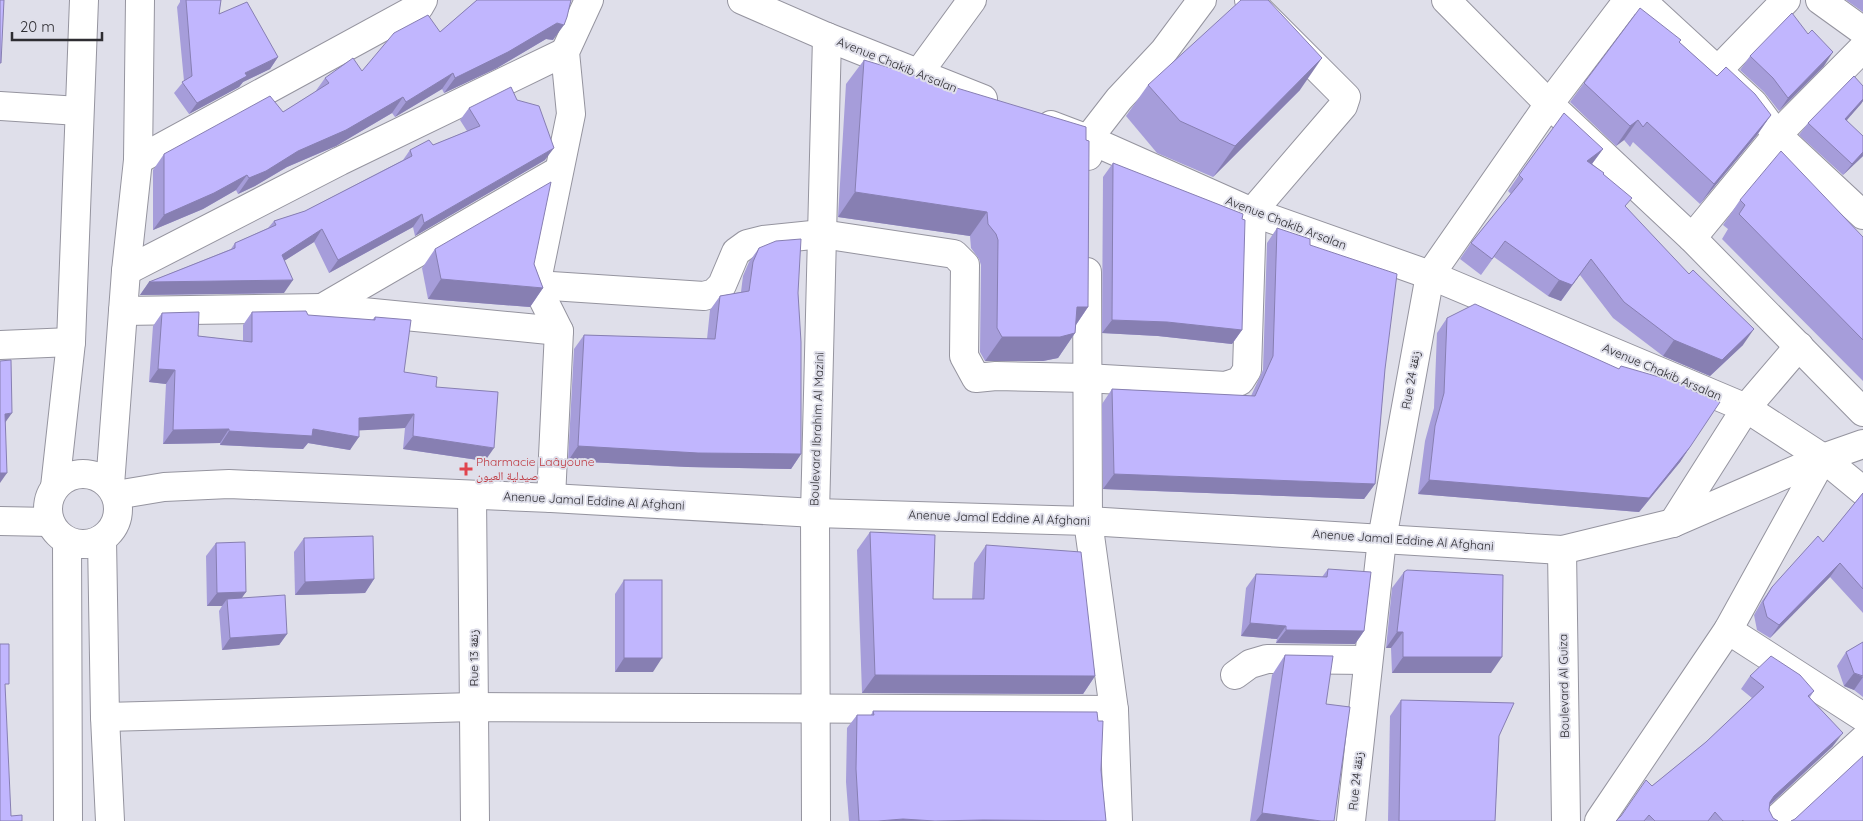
<svg xmlns="http://www.w3.org/2000/svg" width="1863" height="821" font-family="Quicksand,'Noto Naskh Arabic',sans-serif">
<style>
.lines{fill:none;stroke-linecap:round;stroke-linejoin:round}
.minor-casing{stroke:#95949f;stroke-width:30}
.secondary-casing{stroke:#95949f;stroke-width:30}
.minor{stroke:#fff;stroke-width:28}
.secondary{stroke:#fff;stroke-width:28}
.wall{fill:#a69dda}
.shaded-wall{fill:#877fb2}
.building{fill:#c1b6fe;stroke:#877fb2}
.health-dot{fill:#e0444e;stroke:#dfdfea;stroke-width:2}
.labels{text-anchor:middle;stroke-width:4;stroke-linejoin:round;paint-order:stroke}
.street-label{font-size:12px;fill:#2e2d32;stroke:#dfdfea}
.health-label{font-size:12px;fill:#be3a42;stroke:#dfdfea;text-anchor:start}
</style>
<rect width="100%" height="100%" fill="#dfdfea"/>
<g class="lines">
<g class="minor-casing">
<g id="minor">
<path d="M 742,0 L 827,37 L 983,99"/>
<path d="M 1446,0 L 1549,104 L 1692,238 L 1863,412"/>
<path d="M 1641,0 L 1753,103 L 1777,135 L 1863,215"/>
<path d="M 1820,0 L 1863,31"/>
<path d="M 1719,69 L 1786,0"/>
<path d="M 918,74 L 972,0"/>
<path d="M 0,106 L 79,111"/>
<path d="M 1051,125 L 1088,139 L 1252,212 L 1430,275 L 1746,408 L 1823,458 L 1863,491"/>
<path d="M 1088,156 L 1088,139 L 1119,99 L 1164,51 L 1202,0"/>
<path d="M 138,160 L 419,7 L 423,0"/>
<path d="M 1692,238 L 1777,135 L 1863,48"/>
<path d="M 126,271 L 340,161 L 565,52"/>
<path d="M 1087,272 L 1088,521 L 1114,710 L 1118,821"/>
<path d="M 536,285 L 704,296 L 714,293 L 722,285 L 736,252 L 747,244 L 763,240 L 822,234 L 954,254 L 965,265 L 964,356 L 976,378 L 996,376 L 1086,378 L 1226,386 L 1240,381 L 1247,370 L 1252,212 L 1343,106 L 1346,97 L 1249,0"/>
<path d="M 322,308 L 558,171"/>
<path d="M 123,311 L 322,308 L 559,331"/>
<path d="M 0,345 L 71,342"/>
<path d="M 116,495 L 164,487 L 229,484 L 551,498 L 815,513 L 1088,521 L 1562,550 L 1673,523 L 1823,458 L 1863,444"/>
<path d="M 472,495 L 475,821"/>
<path d="M 551,498 L 559,331 L 536,285 L 571,114 L 565,52 L 589,0"/>
<path d="M 0,521 L 50,522"/>
<path d="M 1673,523 L 1746,408 L 1799,346"/>
<path d="M 1562,550 L 1566,821"/>
<path d="M 1728,630 L 1863,717"/>
<path d="M 1235,675 L 1250,664 L 1267,659 L 1368,660"/>
<path d="M 105,717 L 474,707 L 1114,710"/>
<path d="M 816,821 L 815,513 L 827,37"/>
<path d="M 1351,821 L 1382,539 L 1430,275 L 1549,104 L 1628,0"/>
<path d="M 1599,821 L 1728,630 L 1823,458"/>
<path d="M 1775,821 L 1863,740"/>
</g>
</g>
<g class="secondary-casing">
<g id="secondary">
<circle cx="83" cy="509" r="35"/>
<path d="M 110,485 L 126,271 L 138,160 L 140,0"/>
<path d="M 55,487 L 71,342 L 84,0"/>
<path d="M 102,539 L 105,717 L 110,821"/>
<path d="M 67,541 L 68,821"/>
</g>
</g>
<use href="#minor" class="minor"/>
<use href="#secondary" class="secondary"/>
</g>
<g class="wall">
<path d="M 180,0 L 221,0 L 219,14 L 278,57 L 270,69 L 243,82 L 239,87 L 189,114 L 174,93 L 184,81 L 177,7 L 180,2 Z"/>
<path d="M 477,0 L 553,40 L 546,39 L 497,68 L 444,93 L 442,89 L 395,117 L 392,113 L 336,146 L 287,167 L 255,186 L 238,194 L 236,190 L 203,209 L 153,230 L 153,170 L 164,154 L 283,112 L 315,92 L 325,78 L 362,71 L 440,32 Z"/>
<path d="M 1846,0 L 1863,0 L 1863,12 Z"/>
<path d="M 1679,42 L 1717,76 L 1771,115 L 1757,135 L 1700,204 L 1633,142 L 1630,147 L 1624,140 L 1616,146 L 1570,102 L 1584,83 Z"/>
<path d="M 1750,56 L 1824,66 L 1779,111 L 1764,92 L 1740,70 Z"/>
<path d="M 864,60 L 1086,140 L 1088,307 L 1076,325 L 1075,333 L 1058,358 L 1043,361 L 985,361 L 980,352 L 981,265 L 979,259 L 971,248 L 970,236 L 838,217 L 846,84 Z"/>
<path d="M 1148,85 L 1300,90 L 1213,177 L 1157,153 L 1126,116 Z"/>
<path d="M 1863,86 L 1863,101 L 1847,120 L 1863,156 L 1843,175 L 1799,135 L 1808,123 Z"/>
<path d="M 469,108 L 545,160 L 415,236 L 413,227 L 329,273 L 314,242 L 284,261 L 284,293 L 140,295 L 149,282 L 231,249 L 235,243 L 268,228 L 274,221 L 305,211 L 403,160 L 410,150 L 433,145 L 467,131 L 460,120 Z"/>
<path d="M 1603,149 L 1592,164 L 1603,174 L 1626,207 L 1743,345 L 1710,376 L 1663,356 L 1613,318 L 1580,275 L 1561,301 L 1548,296 L 1494,257 L 1481,275 L 1460,259 L 1471,243 L 1511,194 L 1508,191 L 1519,175 Z"/>
<path d="M 1113,163 L 1242,219 L 1242,330 L 1232,344 L 1158,336 L 1102,333 L 1103,177 Z"/>
<path d="M 1740,200 L 1863,237 L 1863,381 L 1722,239 L 1728,229 L 1723,225 Z"/>
<path d="M 1277,228 L 1310,245 L 1385,369 L 1375,484 L 1364,499 L 1103,489 L 1102,404 L 1112,389 L 1251,396 L 1263,370 L 1267,243 Z"/>
<path d="M 759,248 L 798,293 L 801,454 L 791,469 L 688,467 L 568,461 L 574,349 L 584,335 L 707,339 L 710,310 L 720,296 L 741,292 L 743,276 L 749,262 Z"/>
<path d="M 435,249 L 534,264 L 543,288 L 530,307 L 428,299 L 422,268 Z"/>
<path d="M 252,312 L 372,320 L 375,317 L 404,372 L 436,387 L 485,461 L 403,449 L 405,428 L 359,430 L 350,450 L 308,443 L 303,449 L 220,445 L 220,443 L 163,444 L 166,384 L 149,382 L 153,326 L 162,313 L 198,336 L 243,341 L 243,325 Z"/>
<path d="M 1447,318 L 1619,369 L 1694,387 L 1692,390 L 1690,447 L 1680,462 L 1639,512 L 1418,494 L 1425,441 L 1434,408 L 1437,333 Z"/>
<path d="M 1863,493 L 1863,613 L 1830,577 L 1770,638 L 1757,630 L 1754,615 L 1762,601 L 1772,587 L 1823,542 Z"/>
<path d="M 870,532 L 933,599 L 972,599 L 974,563 L 986,545 L 1095,676 L 1083,694 L 862,693 L 857,550 Z"/>
<path d="M 304,538 L 374,579 L 365,593 L 295,595 L 294,552 Z"/>
<path d="M 216,543 L 246,592 L 241,598 L 287,634 L 279,645 L 222,650 L 219,611 L 222,606 L 207,606 L 206,556 Z"/>
<path d="M 1328,569 L 1364,631 L 1355,644 L 1276,643 L 1277,639 L 1241,636 L 1246,588 L 1256,574 L 1322,577 Z"/>
<path d="M 1404,572 L 1491,673 L 1392,673 L 1391,648 L 1386,648 L 1392,588 Z"/>
<path d="M 624,580 L 653,672 L 615,672 L 615,594 Z"/>
<path d="M 1863,642 L 1863,697 L 1854,690 L 1844,686 L 1837,666 L 1846,652 Z"/>
<path d="M 1285,655 L 1326,704 L 1334,821 L 1250,821 L 1272,675 Z"/>
<path d="M 1750,676 L 1814,691 L 1810,697 L 1833,746 L 1770,805 L 1769,810 L 1773,818 L 1778,821 L 1616,821 L 1652,786 L 1706,742 L 1752,698 L 1741,689 Z"/>
<path d="M 1401,700 L 1499,736 L 1495,821 L 1388,821 L 1390,716 Z"/>
<path d="M 873,711 L 1101,770 L 1106,821 L 849,821 L 846,782 L 847,728 L 857,715 L 871,715 Z"/>
</g>
<g class="shaded-wall">
<path d="M 557,23 L 564,25 L 553,40 L 546,39 L 497,68 L 444,93 L 455,78 Z"/>
<path d="M 1833,52 L 1824,66 L 1779,111 L 1788,98 Z"/>
<path d="M 278,57 L 270,69 L 243,82 L 239,87 L 189,114 L 197,103 L 245,73 Z"/>
<path d="M 1322,58 L 1300,90 L 1213,177 L 1235,146 Z"/>
<path d="M 453,73 L 442,89 L 395,117 L 406,102 Z"/>
<path d="M 403,97 L 392,113 L 336,146 L 287,167 L 255,186 L 238,194 L 249,178 L 298,151 Z"/>
<path d="M 1863,99 L 1863,101 L 1861,104 L 1837,131 L 1845,119 Z"/>
<path d="M 1771,115 L 1757,135 L 1700,204 L 1714,184 Z"/>
<path d="M 1638,120 L 1624,140 L 1616,146 L 1630,126 Z"/>
<path d="M 554,148 L 545,160 L 415,236 L 424,223 Z"/>
<path d="M 1603,149 L 1591,165 L 1587,161 Z"/>
<path d="M 1863,152 L 1863,156 L 1843,175 L 1852,164 Z"/>
<path d="M 247,175 L 236,190 L 203,209 L 153,230 L 164,215 Z"/>
<path d="M 855,192 L 987,212 L 970,236 L 838,217 Z"/>
<path d="M 422,214 L 413,227 L 329,273 L 338,260 Z"/>
<path d="M 322,229 L 314,242 L 273,268 L 282,255 Z"/>
<path d="M 1591,259 L 1561,301 L 1548,296 L 1559,280 Z"/>
<path d="M 441,279 L 543,288 L 530,307 L 428,299 Z"/>
<path d="M 293,280 L 284,293 L 140,295 L 149,282 Z"/>
<path d="M 1077,307 L 1088,307 L 1071,332 Z"/>
<path d="M 1112,320 L 1167,322 L 1242,330 L 1232,344 L 1158,336 L 1102,333 Z"/>
<path d="M 1754,329 L 1743,345 L 1710,376 L 1663,356 L 1674,340 Z"/>
<path d="M 1075,333 L 1058,358 L 1043,361 L 985,361 L 1002,337 Z"/>
<path d="M 158,369 L 175,370 L 166,384 L 149,382 Z"/>
<path d="M 12,413 L 2,427 L 5,414 Z"/>
<path d="M 414,414 L 405,428 L 349,431 L 359,418 Z"/>
<path d="M 229,429 L 220,443 L 163,444 L 173,430 Z"/>
<path d="M 313,429 L 359,437 L 350,450 L 308,443 L 303,449 L 220,445 L 229,431 Z"/>
<path d="M 413,436 L 494,448 L 485,461 L 403,449 Z"/>
<path d="M 578,446 L 801,454 L 791,469 L 688,467 L 568,461 Z"/>
<path d="M 1690,447 L 1680,462 L 1639,512 L 1418,494 L 1429,480 Z"/>
<path d="M 0,473 L 7,473 L 0,483 Z"/>
<path d="M 1114,474 L 1375,484 L 1364,499 L 1103,489 Z"/>
<path d="M 1840,563 L 1830,577 L 1770,638 L 1779,625 Z"/>
<path d="M 374,579 L 365,593 L 295,595 L 305,582 Z"/>
<path d="M 246,592 L 236,606 L 227,599 L 222,606 L 207,606 L 217,593 Z"/>
<path d="M 1250,623 L 1286,626 L 1277,639 L 1241,636 Z"/>
<path d="M 1286,630 L 1364,631 L 1355,644 L 1276,643 Z"/>
<path d="M 1397,632 L 1403,632 L 1391,648 L 1386,648 Z"/>
<path d="M 287,634 L 279,645 L 222,650 L 230,638 Z"/>
<path d="M 1403,657 L 1502,657 L 1491,673 L 1392,673 Z"/>
<path d="M 624,658 L 662,658 L 653,672 L 615,672 Z"/>
<path d="M 1854,673 L 1863,677 L 1854,690 L 1844,686 Z"/>
<path d="M 875,675 L 1095,676 L 1083,694 L 862,693 Z"/>
<path d="M 1843,733 L 1833,746 L 1764,810 L 1774,796 Z"/>
<path d="M 1262,813 L 1321,821 L 1256,821 Z"/>
<path d="M 903,819 L 935,821 L 878,821 Z"/>
<path d="M 983,820 L 1106,821 L 955,821 Z"/>
</g>
<g class="building">
<path d="M 0,0 L 4,0 L 1,63 L 0,63 Z"/>
<path d="M 186,0 L 221,0 L 219,14 L 247,2 L 278,57 L 245,73 L 247,76 L 197,103 L 182,82 L 192,76 Z"/>
<path d="M 477,0 L 571,0 L 567,17 L 564,25 L 557,23 L 508,52 L 455,78 L 453,73 L 406,102 L 403,97 L 346,130 L 298,151 L 266,171 L 249,178 L 247,175 L 214,193 L 164,215 L 164,154 L 270,96 L 283,112 L 329,83 L 325,78 L 353,58 L 362,71 L 394,33 L 428,15 L 440,32 Z"/>
<path d="M 1241,0 L 1268,0 L 1322,58 L 1235,146 L 1180,121 L 1148,85 Z"/>
<path d="M 1640,8 L 1681,40 L 1679,42 L 1717,76 L 1726,67 L 1755,94 L 1771,115 L 1714,184 L 1647,122 L 1643,127 L 1638,120 L 1630,126 L 1584,83 Z"/>
<path d="M 1792,13 L 1808,34 L 1812,30 L 1833,52 L 1788,98 L 1773,78 L 1750,56 Z"/>
<path d="M 864,60 L 1086,127 L 1086,140 L 1089,141 L 1088,307 L 1077,307 L 1075,333 L 1060,337 L 1002,337 L 997,328 L 998,240 L 996,234 L 988,224 L 987,212 L 855,192 Z"/>
<path d="M 1854,76 L 1863,86 L 1863,99 L 1845,119 L 1863,136 L 1863,152 L 1852,164 L 1808,123 Z"/>
<path d="M 511,87 L 517,100 L 539,106 L 554,148 L 424,223 L 422,214 L 338,260 L 322,229 L 282,255 L 293,280 L 149,282 L 235,248 L 235,243 L 276,225 L 274,221 L 305,211 L 412,156 L 410,150 L 429,140 L 433,145 L 480,126 L 469,108 Z"/>
<path d="M 1564,113 L 1603,149 L 1587,161 L 1604,173 L 1603,174 L 1632,198 L 1625,206 L 1689,274 L 1693,270 L 1754,329 L 1722,360 L 1674,340 L 1624,302 L 1591,259 L 1572,285 L 1559,280 L 1505,241 L 1492,259 L 1471,243 L 1523,179 L 1519,175 Z"/>
<path d="M 1781,151 L 1863,237 L 1863,340 L 1739,214 L 1745,205 L 1740,200 Z"/>
<path d="M 1113,163 L 1243,214 L 1242,219 L 1245,220 L 1242,330 L 1167,322 L 1112,320 Z"/>
<path d="M 551,182 L 534,264 L 543,288 L 441,279 L 435,249 Z"/>
<path d="M 1277,228 L 1310,239 L 1310,245 L 1397,274 L 1385,369 L 1375,484 L 1114,474 L 1112,389 L 1255,396 L 1273,356 Z"/>
<path d="M 801,239 L 798,293 L 801,342 L 801,454 L 698,453 L 578,446 L 584,335 L 715,339 L 720,296 L 749,291 L 753,262 L 759,248 L 776,241 Z"/>
<path d="M 1475,304 L 1619,369 L 1621,366 L 1694,387 L 1691,390 L 1720,402 L 1690,447 L 1649,498 L 1429,480 L 1435,426 L 1444,393 L 1447,318 Z"/>
<path d="M 306,311 L 308,315 L 375,320 L 375,317 L 411,320 L 404,372 L 437,377 L 436,387 L 498,392 L 494,448 L 413,436 L 414,414 L 359,418 L 359,437 L 313,429 L 312,436 L 229,431 L 229,429 L 173,430 L 175,370 L 158,369 L 162,313 L 199,312 L 198,336 L 252,342 L 252,312 Z"/>
<path d="M 11,360 L 12,413 L 5,414 L 7,473 L 0,473 L 0,361 Z"/>
<path d="M 1863,493 L 1863,589 L 1840,563 L 1779,625 L 1767,617 L 1763,602 L 1772,587 L 1818,536 L 1823,542 Z"/>
<path d="M 870,532 L 935,535 L 933,599 L 984,599 L 986,545 L 1081,552 L 1095,676 L 875,675 Z"/>
<path d="M 373,536 L 374,579 L 305,582 L 304,538 Z"/>
<path d="M 245,542 L 246,592 L 217,593 L 216,543 Z"/>
<path d="M 1328,569 L 1371,572 L 1364,631 L 1286,630 L 1286,626 L 1250,623 L 1256,574 L 1327,577 Z"/>
<path d="M 1407,570 L 1503,575 L 1502,657 L 1403,657 L 1403,632 L 1397,632 L 1404,572 Z"/>
<rect x="624" y="580" width="38" height="78"/>
<path d="M 285,595 L 287,634 L 230,638 L 227,599 Z"/>
<path d="M 1863,642 L 1863,676 L 1854,673 L 1846,652 Z"/>
<path d="M 0,644 L 9,644 L 9,684 L 5,684 L 11,816 L 22,815 L 22,821 L 0,821 Z"/>
<path d="M 1285,655 L 1333,656 L 1326,704 L 1350,707 L 1334,821 L 1321,821 L 1262,813 Z"/>
<path d="M 1771,656 L 1800,675 L 1814,691 L 1808,696 L 1843,733 L 1774,796 L 1770,802 L 1769,810 L 1773,818 L 1778,821 L 1743,821 L 1743,820 L 1742,821 L 1723,821 L 1715,812 L 1708,821 L 1655,821 L 1649,815 L 1644,821 L 1616,821 L 1621,816 L 1646,780 L 1652,786 L 1706,742 L 1764,687 L 1750,676 Z"/>
<path d="M 1401,700 L 1514,703 L 1499,736 L 1495,821 L 1399,821 Z"/>
<path d="M 873,711 L 1097,712 L 1098,721 L 1103,721 L 1101,770 L 1106,821 L 983,820 L 935,821 L 903,819 L 878,821 L 859,821 L 856,769 L 857,715 L 874,715 Z"/>
<path d="M 1863,756 L 1863,821 L 1791,821 L 1795,819 Z"/>
</g>
<path class="health-dot" d="M463.5 461.5h5v5h5v5h-5v5h-5v-5h-5v-5h5z"/>
<g class="labels">
<g class="street-label">
<text transform="translate(897 65) rotate(22)" y="4">Avenue Chakib Arsalan</text>
<text transform="translate(1286 223) rotate(21)" y="4">Avenue Chakib Arsalan</text>
<text transform="translate(1662 372) rotate(23)" y="4">Avenue Chakib Arsalan</text>
<text transform="translate(1411 380) rotate(-80)" y="4">Rue 24 زنقة</text>
<text transform="translate(817 429) rotate(-88)" y="4">Boulevard Ibrahim Al Mazini</text>
<text transform="translate(594 501) rotate(3)" y="4">Anenue Jamal Eddine Al Afghani</text>
<text transform="translate(999 518) rotate(2)" y="4">Anenue Jamal Eddine Al Afghani</text>
<text transform="translate(1403 540) rotate(4)" y="4">Anenue Jamal Eddine Al Afghani</text>
<text transform="translate(474 658) rotate(-90)" y="4">Rue 13 زنقة</text>
<text transform="translate(1564 686) rotate(-91)" y="4">Boulevard Al Guiza</text>
<text transform="translate(1356 781) rotate(-84)" y="4">Rue 24 زنقة</text>
</g>
<g class="health-label">
<text x="476" y="466">Pharmacie Laâyoune<tspan x="476" dy="14">صيدلية العيون</tspan></text>
</g>
</g>
<path d="M12 32v8h90v-8" fill="none" stroke="#2e2d32" stroke-width="2.5"/>
<text x="20" y="32" font-size="15" fill="#2e2d32" stroke="#dfdfea" stroke-width="4" paint-order="stroke">20 m</text>
</svg>
